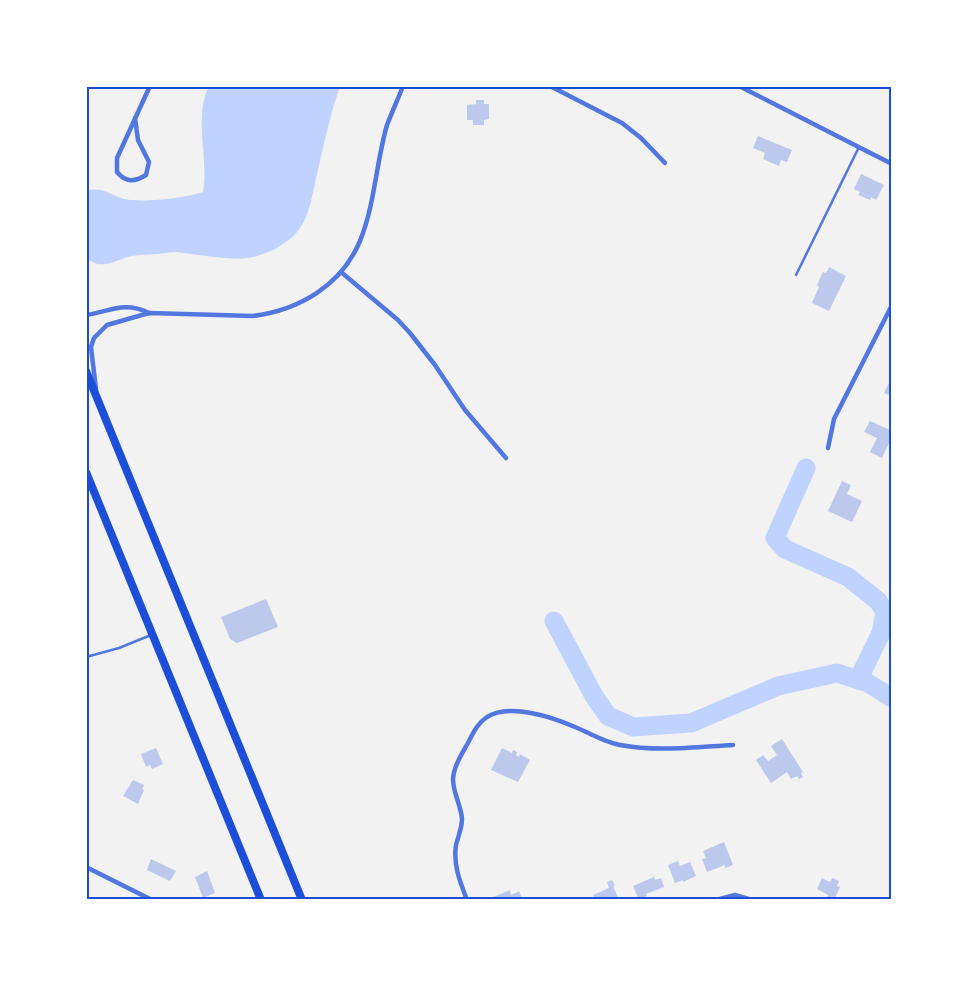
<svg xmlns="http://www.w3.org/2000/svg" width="978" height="986" font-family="'Noto Sans',sans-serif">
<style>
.water{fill:#bfd3fe}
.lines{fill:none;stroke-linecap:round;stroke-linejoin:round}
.river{stroke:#bfd3fe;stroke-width:19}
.building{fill:#bdc9ec}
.service{stroke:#5277de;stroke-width:2.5}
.minor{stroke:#5277de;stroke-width:4.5}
.primary{stroke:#1d4ed8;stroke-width:8}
.neatline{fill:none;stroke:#1d4ed8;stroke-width:2}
</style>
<rect width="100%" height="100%" fill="#f2f2f2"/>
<path class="water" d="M 209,86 L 340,86 C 330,115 324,144 317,174 C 313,191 310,214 300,228 C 289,244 267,255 248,258 C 233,260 215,257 199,255 C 187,254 177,250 166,253 C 154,255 142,254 132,256 C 115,260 101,272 86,257 L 86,191 C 101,186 111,195 124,199 C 143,203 185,198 203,192 C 209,157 193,119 209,86 Z"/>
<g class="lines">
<g class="river">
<path d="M 806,468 L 775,538 L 785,549 L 848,577 L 878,601 L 885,612 L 881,633 L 858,680"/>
<path d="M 554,621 L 594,696 L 608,716 L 633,727 L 691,723 L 778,686 L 837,673 L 868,683 L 892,698"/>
</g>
</g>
<g class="building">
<path d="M 476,100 L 484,100 L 484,104 L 489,104 L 489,119 L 484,120 L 484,125 L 473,125 L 473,120 L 467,120 L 467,105 L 476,104 Z"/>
<path d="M 758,136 L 792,150 L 787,162 L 781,160 L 779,166 L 763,159 L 765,153 L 753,148 Z"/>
<path d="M 861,174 L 884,185 L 876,200 L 871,197 L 870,200 L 858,195 L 860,192 L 854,189 Z"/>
<path d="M 829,267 L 846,276 L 829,311 L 812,303 L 819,287 L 817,285 L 823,272 L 826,273 Z"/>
<path d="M 892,377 L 892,396 L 884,393 Z"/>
<path d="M 870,421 L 892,431 L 892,444 L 889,443 L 882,458 L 870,452 L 877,438 L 864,432 Z"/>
<path d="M 842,481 L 851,485 L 847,494 L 862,501 L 852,522 L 828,511 Z"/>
<path d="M 266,599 L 278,627 L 237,643 L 230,639 L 221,617 Z"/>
<path d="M 782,739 L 803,772 L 801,773 L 803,777 L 799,779 L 797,776 L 791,779 L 787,772 L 771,783 L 756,760 L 763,755 L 768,761 L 777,755 L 771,746 Z"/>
<path d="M 156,748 L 163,764 L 152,769 L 150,765 L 146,767 L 141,754 Z"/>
<path d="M 502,748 L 512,753 L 513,750 L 517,752 L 516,755 L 519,757 L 520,754 L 530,760 L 518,782 L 491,770 Z"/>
<path d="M 133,780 L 144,785 L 142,789 L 144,790 L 138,804 L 123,796 Z"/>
<path d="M 724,842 L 733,865 L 725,868 L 725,865 L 707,872 L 702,859 L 706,858 L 703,851 Z"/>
<path d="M 151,859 L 176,871 L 170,881 L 147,870 Z"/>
<path d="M 678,861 L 680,866 L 690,862 L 696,876 L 683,882 L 683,880 L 675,883 L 668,865 Z"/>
<path d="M 207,871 L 215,893 L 203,898 L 195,877 Z"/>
<path d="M 654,877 L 655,880 L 661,878 L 664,887 L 646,894 L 647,896 L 639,900 L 633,886 Z"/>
<path d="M 822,878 L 830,882 L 832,878 L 839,881 L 837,886 L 840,887 L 835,898 L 837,900 L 826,900 L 828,895 L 817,889 Z"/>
<path d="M 612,880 L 615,885 L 613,886 L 619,900 L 596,900 L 593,895 L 609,888 L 607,882 Z"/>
<path d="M 510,890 L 511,895 L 519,891 L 523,900 L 494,900 L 493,897 Z"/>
</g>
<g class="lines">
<g class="service">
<path d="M 796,275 L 859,147"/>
<path d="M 86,657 L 119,648 L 151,635"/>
</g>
<g class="minor">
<path d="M 550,86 L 622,123 L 641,138 L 665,163"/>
<path d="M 739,86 L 892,164"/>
<path d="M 135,118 L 138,140 L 149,162 L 146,175 C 135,182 126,183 117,172 L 117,158 L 150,86"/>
<path d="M 341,272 L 398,320 L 410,333 L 435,365 L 465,410 L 506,458"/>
<path d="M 86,315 C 111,311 124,301 149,313"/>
<path d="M 96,389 L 91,347 L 94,338 L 107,325 L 149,313 L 253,316 C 299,310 341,286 360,241 C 375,204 376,163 387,125 C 392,112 398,99 403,86"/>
<path d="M 828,448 L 834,419 L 892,305"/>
<path d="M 86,867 L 152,900"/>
<path d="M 467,900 C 460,882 453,865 456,845 C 458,837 462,828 462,819 C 461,805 453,793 453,779 C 454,765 463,752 469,741 C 474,731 478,723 487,717 C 510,703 552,717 575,727 C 590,733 604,742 620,745 C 657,752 697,747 733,745"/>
<path d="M 716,900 L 735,895 L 752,900"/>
</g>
<g class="primary">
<path d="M 86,371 L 302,900"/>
<path d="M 86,472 L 261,900"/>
</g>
</g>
<rect width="978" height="986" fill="none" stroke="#ffffff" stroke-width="175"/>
<rect x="88" y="88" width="802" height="810" class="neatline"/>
</svg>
